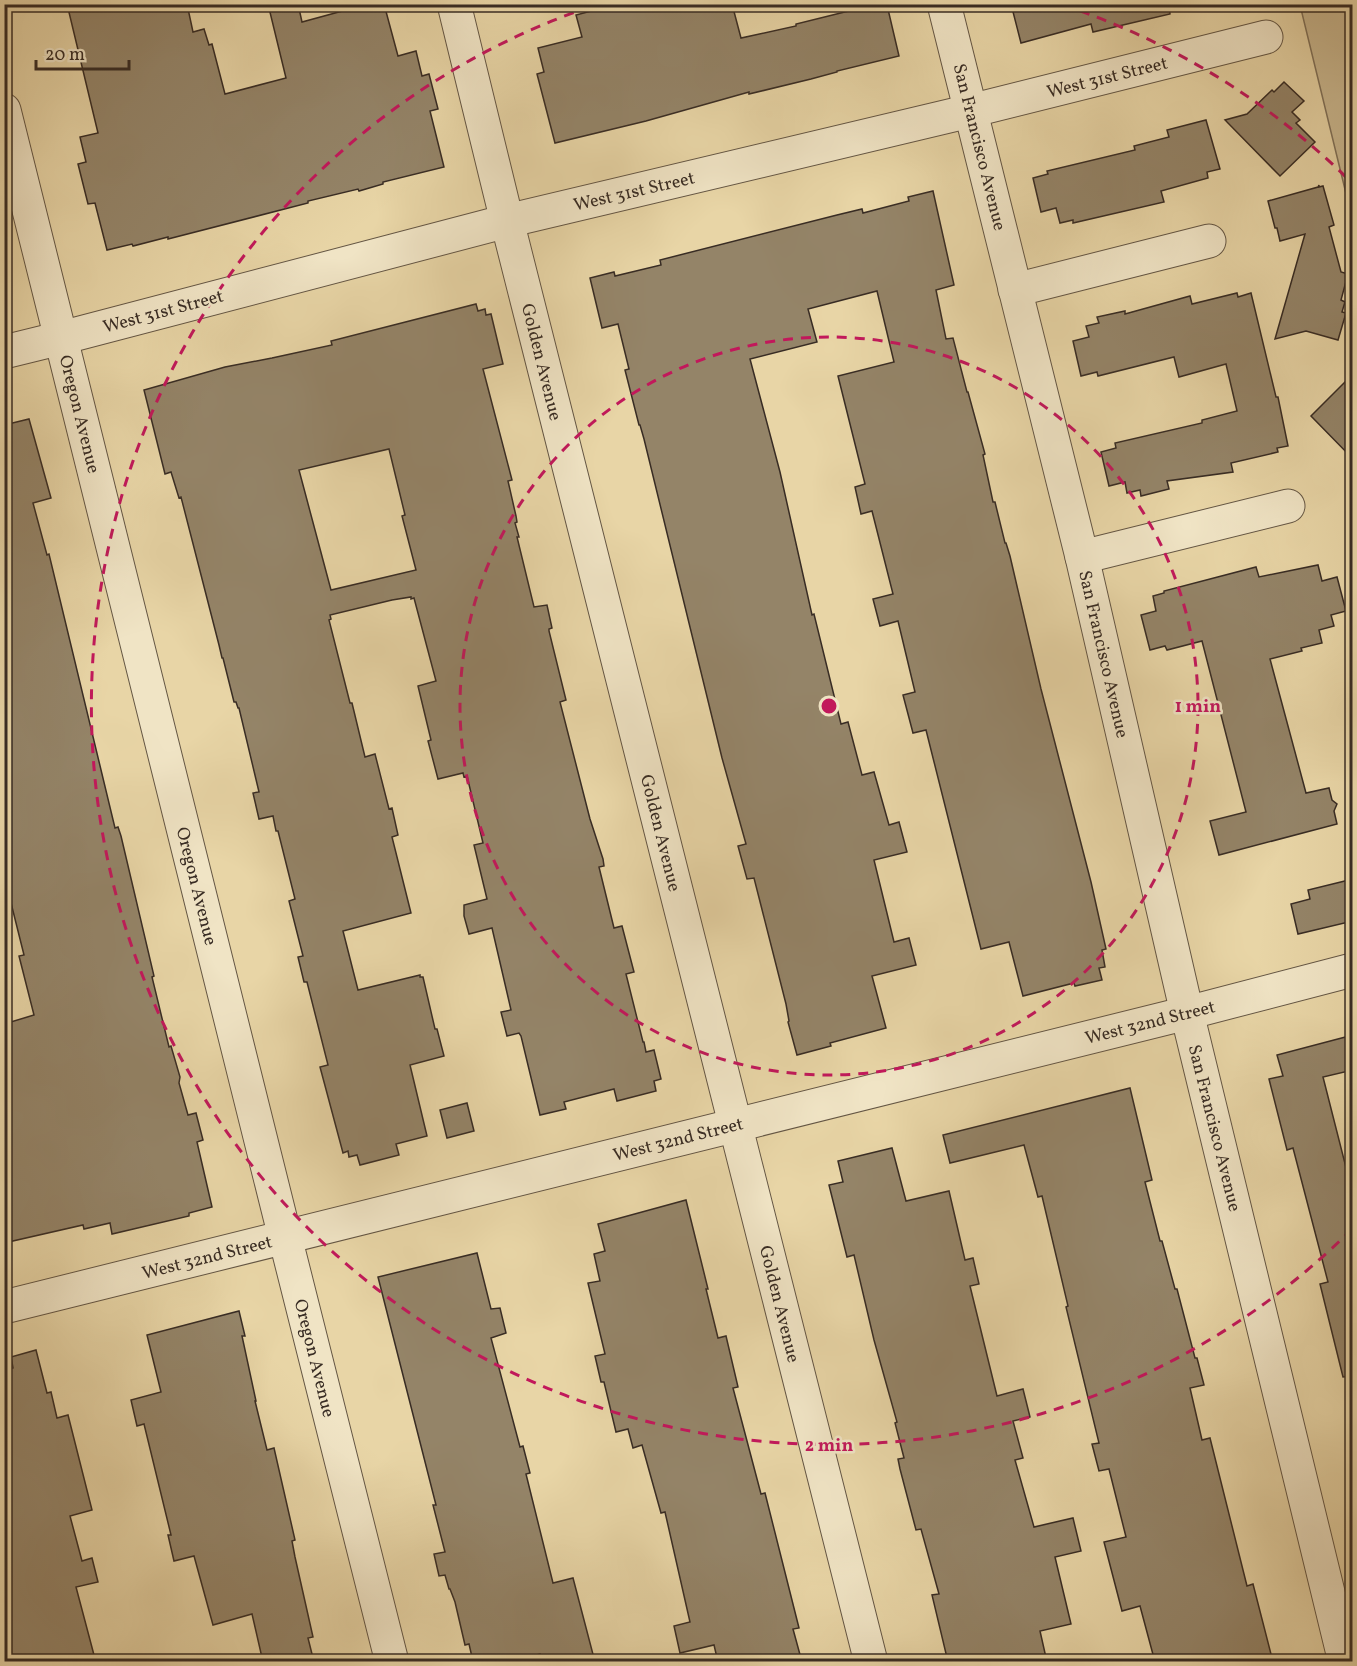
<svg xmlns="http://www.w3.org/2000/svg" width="1357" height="1666" font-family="Vollkorn,serif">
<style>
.green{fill:#cab890;stroke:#81725a;stroke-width:1.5}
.building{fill:#948468;stroke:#382c24;stroke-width:1.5;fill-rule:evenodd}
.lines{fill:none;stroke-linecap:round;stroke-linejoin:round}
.minor-casing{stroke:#645644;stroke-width:35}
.minor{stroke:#f0e4c5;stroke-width:33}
.ring{fill:none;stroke:#c2185b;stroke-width:3;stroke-dasharray:10 8}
.labels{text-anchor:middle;stroke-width:5;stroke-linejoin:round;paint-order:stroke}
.street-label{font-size:18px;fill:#382c24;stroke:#f0e4c5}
.centre{fill:#c2185b;stroke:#f0e4c5;stroke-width:3}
.ring-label{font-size:18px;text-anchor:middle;font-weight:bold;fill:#c2185b;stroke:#f0e4c5;stroke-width:5;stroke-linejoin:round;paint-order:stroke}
</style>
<rect width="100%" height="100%" fill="#e8d5a6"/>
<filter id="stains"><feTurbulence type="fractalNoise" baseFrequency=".00333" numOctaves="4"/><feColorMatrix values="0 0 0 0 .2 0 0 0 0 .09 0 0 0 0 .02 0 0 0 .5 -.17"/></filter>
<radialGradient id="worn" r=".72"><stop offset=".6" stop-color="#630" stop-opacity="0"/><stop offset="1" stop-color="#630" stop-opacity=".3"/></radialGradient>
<path class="green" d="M 1300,5 L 1352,5 L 1352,218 Z"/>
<g class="building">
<path d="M 67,4 L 187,4 L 193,32 L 204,29 L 209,45 L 212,44 L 225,94 L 286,78 L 268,4 L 298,4 L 302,22 L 368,4 L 384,4 L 398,56 L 416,51 L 422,76 L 429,74 L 438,109 L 430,111 L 444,167 L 383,182 L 383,184 L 359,191 L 358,189 L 308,201 L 308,203 L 168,239 L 168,237 L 133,246 L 132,244 L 107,250 L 95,203 L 88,204 L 78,164 L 86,162 L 80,137 L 98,133 Z"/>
<path d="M 618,4 L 732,4 L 741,38 L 796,26 L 796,24 L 861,8 L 862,11 L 887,5 L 899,56 L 837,71 L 837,72 L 811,79 L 749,94 L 749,92 L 646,121 L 555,143 L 537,74 L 544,72 L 538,48 L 582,37 L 576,15 Z"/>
<path d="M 1011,4 L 1169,4 L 1170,14 L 1093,32 L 1091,24 L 1021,43 Z"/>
<path d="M 1284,82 L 1304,101 L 1292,112 L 1300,120 L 1296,123 L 1315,142 L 1280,176 L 1225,120 L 1247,114 L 1272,90 L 1274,92 Z"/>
<path d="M 1206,120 L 1220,169 L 1207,172 L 1208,178 L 1161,191 L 1164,202 L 1073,223 L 1073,220 L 1060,223 L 1056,208 L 1041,212 L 1033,178 L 1048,174 L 1047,171 L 1135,150 L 1134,146 L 1169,137 L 1167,130 Z"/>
<path d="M 1319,185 L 1319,187 L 1323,186 L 1334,225 L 1329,227 L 1341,272 L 1348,274 L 1341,300 L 1345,302 L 1342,312 L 1346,313 L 1338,340 L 1306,331 L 1275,339 L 1305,234 L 1280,241 L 1277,228 L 1275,228 L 1268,201 L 1318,187 Z"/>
<path d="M 933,191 L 954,285 L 936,290 L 946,339 L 953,338 L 967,392 L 968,392 L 985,454 L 983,455 L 993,502 L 995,502 L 1005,543 L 1006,543 L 1010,556 L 1041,689 L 1091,882 L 1106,949 L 1102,950 L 1105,967 L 1099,968 L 1102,980 L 1075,986 L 1074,983 L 1023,996 L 1009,942 L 981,949 L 926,730 L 913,733 L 903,695 L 915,692 L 898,621 L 880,626 L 873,599 L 893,594 L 872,511 L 861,514 L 855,487 L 865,484 L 838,376 L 894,362 L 877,291 L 808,309 L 817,342 L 750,359 L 780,472 L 812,615 L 814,614 L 841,724 L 848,722 L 862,775 L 874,772 L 889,825 L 899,822 L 907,852 L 874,860 L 894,942 L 909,938 L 916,965 L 872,976 L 886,1028 L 830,1043 L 831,1046 L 797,1055 L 788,1022 L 789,1021 L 786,1004 L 754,878 L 747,879 L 738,846 L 746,844 L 722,758 L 644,439 L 640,425 L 639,425 L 625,370 L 629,369 L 618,324 L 602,328 L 590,278 L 614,272 L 615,276 L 661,265 L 660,260 L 837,215 L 862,209 L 863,213 L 909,201 L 908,197 Z"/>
<path d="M 1237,293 L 1238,297 L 1251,293 L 1276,397 L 1278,397 L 1288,446 L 1277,448 L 1278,452 L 1231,463 L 1233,472 L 1167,481 L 1169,489 L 1141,496 L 1140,490 L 1127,493 L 1125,482 L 1109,486 L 1101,452 L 1116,448 L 1115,443 L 1202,423 L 1202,420 L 1237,411 L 1226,364 L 1179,377 L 1174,357 L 1098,376 L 1097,372 L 1081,376 L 1073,341 L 1089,337 L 1086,326 L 1099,323 L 1097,317 L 1125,311 L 1125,314 L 1190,296 L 1192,304 Z"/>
<path d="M 476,304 L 478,311 L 485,309 L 486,315 L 491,314 L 503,364 L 483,369 L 512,480 L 508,481 L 516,516 L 517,522 L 515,523 L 519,537 L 517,537 L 534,607 L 547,605 L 552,628 L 549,629 L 549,631 L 566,700 L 560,702 L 590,819 L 603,859 L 604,866 L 599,867 L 614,928 L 622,926 L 634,972 L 626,974 L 643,1042 L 644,1042 L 646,1052 L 654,1050 L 661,1079 L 654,1081 L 656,1091 L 617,1101 L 614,1089 L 564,1102 L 566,1109 L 540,1115 L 521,1036 L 519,1033 L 507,1036 L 501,1012 L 511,1010 L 492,928 L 469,934 L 464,916 L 464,905 L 487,899 L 474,845 L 483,843 L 467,776 L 464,777 L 463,773 L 438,779 L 428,741 L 431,740 L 418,686 L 436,681 L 414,598 L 411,599 L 411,597 L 392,600 L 330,615 L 331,619 L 329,620 L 350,703 L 352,703 L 365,757 L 375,754 L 389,809 L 392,808 L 398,835 L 392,837 L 411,913 L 343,931 L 358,990 L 420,975 L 420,977 L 423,977 L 435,1029 L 437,1029 L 444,1056 L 410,1065 L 427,1136 L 396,1144 L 399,1155 L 360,1165 L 357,1155 L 349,1157 L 348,1151 L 343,1153 L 320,1067 L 328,1065 L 307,982 L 304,982 L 298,957 L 303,956 L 289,901 L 295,899 L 278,831 L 276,831 L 273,816 L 259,819 L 253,793 L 259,792 L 239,708 L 238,708 L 236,702 L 234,702 L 223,658 L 222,658 L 219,645 L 181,497 L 179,498 L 171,472 L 165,474 L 144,390 L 225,367 L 272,358 L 332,345 L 331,341 ZM 389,449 L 405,515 L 402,516 L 416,570 L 331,590 L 299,470 Z"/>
<path d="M 1353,374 L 1353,459 L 1311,416 Z"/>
<path d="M 29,419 L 51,498 L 33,503 L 47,555 L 49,554 L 115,828 L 118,827 L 121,836 L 154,976 L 152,977 L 169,1047 L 171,1046 L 180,1077 L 179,1083 L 188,1115 L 196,1113 L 203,1140 L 197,1142 L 212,1207 L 189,1213 L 189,1216 L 112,1234 L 110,1223 L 84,1229 L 83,1225 L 4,1243 L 4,1024 L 34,1015 L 19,956 L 24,955 L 4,875 L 4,425 Z"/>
<path d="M 1318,565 L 1322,581 L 1337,577 L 1346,611 L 1331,615 L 1334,626 L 1319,630 L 1322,643 L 1301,648 L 1302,651 L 1270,659 L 1306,793 L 1329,788 L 1332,800 L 1337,804 L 1334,811 L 1337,824 L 1219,855 L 1210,821 L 1246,812 L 1202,641 L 1167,650 L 1165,646 L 1150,650 L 1141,615 L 1156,611 L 1153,596 L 1164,593 L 1164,591 L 1256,567 L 1259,577 Z"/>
<path d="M 1353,879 L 1353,921 L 1298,934 L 1291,904 L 1310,899 L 1308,890 Z"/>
<path d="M 1353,1035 L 1353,1070 L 1323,1077 L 1353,1195 L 1353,1376 L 1343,1377 L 1320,1284 L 1328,1282 L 1293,1148 L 1287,1150 L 1269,1079 L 1283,1076 L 1277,1055 Z"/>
<path d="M 1130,1088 L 1152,1180 L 1145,1182 L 1160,1241 L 1162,1241 L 1175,1289 L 1177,1289 L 1195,1358 L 1197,1358 L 1204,1385 L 1190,1388 L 1202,1440 L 1210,1438 L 1247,1586 L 1253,1584 L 1272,1658 L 1259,1662 L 1155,1662 L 1140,1606 L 1122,1611 L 1104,1542 L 1126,1537 L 1109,1469 L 1099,1471 L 1092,1444 L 1099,1443 L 1066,1307 L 1068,1306 L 1042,1196 L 1038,1197 L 1024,1145 L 950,1163 L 943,1135 Z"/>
<path d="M 467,1103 L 474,1131 L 447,1138 L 440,1110 Z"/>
<path d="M 892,1148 L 906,1201 L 949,1191 L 965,1260 L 973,1258 L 979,1284 L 970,1286 L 997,1396 L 1023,1389 L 1030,1417 L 1013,1421 L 1023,1458 L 1015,1460 L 1034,1527 L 1073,1518 L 1081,1551 L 1055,1557 L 1071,1624 L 1040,1631 L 1047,1662 L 948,1662 L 932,1595 L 939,1594 L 921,1529 L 916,1530 L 900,1469 L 898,1459 L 904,1458 L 895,1423 L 897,1422 L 874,1340 L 854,1255 L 847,1257 L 829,1185 L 843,1182 L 838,1161 Z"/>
<path d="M 686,1200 L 708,1289 L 706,1289 L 718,1338 L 726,1336 L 738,1387 L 733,1388 L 761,1494 L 765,1493 L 799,1628 L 793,1629 L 802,1662 L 718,1662 L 714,1645 L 680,1653 L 674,1626 L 690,1622 L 665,1512 L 661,1513 L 642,1445 L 633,1448 L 628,1429 L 616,1432 L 604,1382 L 601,1382 L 595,1356 L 605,1354 L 588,1283 L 600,1281 L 594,1254 L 605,1251 L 598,1224 Z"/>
<path d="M 477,1253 L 491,1309 L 500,1308 L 506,1333 L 491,1338 L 520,1447 L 523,1446 L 530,1473 L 526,1474 L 553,1583 L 573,1578 L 595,1662 L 542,1662 L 540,1654 L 510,1662 L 482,1662 L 480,1655 L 472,1657 L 469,1644 L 465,1645 L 455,1602 L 450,1589 L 449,1589 L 445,1575 L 439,1576 L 434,1554 L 445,1552 L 433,1505 L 436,1505 L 378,1277 Z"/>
<path d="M 239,1311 L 245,1336 L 242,1336 L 256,1401 L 255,1401 L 267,1450 L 274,1448 L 295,1540 L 292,1541 L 295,1557 L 313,1637 L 308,1638 L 314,1662 L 263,1662 L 252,1614 L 213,1625 L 194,1556 L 174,1561 L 168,1535 L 171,1535 L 144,1424 L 137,1426 L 131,1400 L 161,1392 L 147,1335 Z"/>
<path d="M 36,1350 L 47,1393 L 51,1392 L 57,1418 L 68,1415 L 92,1510 L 70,1516 L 82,1561 L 92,1558 L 98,1582 L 76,1587 L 94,1655 L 69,1662 L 4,1662 L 4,1370 L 13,1368 L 11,1357 Z"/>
</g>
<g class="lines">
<g class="minor-casing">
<g id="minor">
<path d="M 454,4 L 507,221 L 871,1662"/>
<path d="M 944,4 L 1082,557 L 1187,1013 L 1345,1662"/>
<path d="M 4,110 L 285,1237 L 392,1662"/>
<path d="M 1015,290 L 1209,241"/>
<path d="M 4,352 L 61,338 L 507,221 L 970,111 L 1266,37"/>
<path d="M 1082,557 L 1288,506"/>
<path d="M 4,1307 L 1187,1013 L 1352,970"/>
</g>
</g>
<use href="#minor" class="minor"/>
</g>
<g class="ring">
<circle cx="829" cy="706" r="369"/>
<path d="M1352 1229A739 739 0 1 1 595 5M1063 5A739 739 0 0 1 1352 183"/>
</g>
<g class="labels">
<g class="street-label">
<text transform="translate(1107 77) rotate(-14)" y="6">West 31st Street</text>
<text transform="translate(980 147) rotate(76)" y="6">San Francisco Avenue</text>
<text transform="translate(634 191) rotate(-13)" y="6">West 31st Street</text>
<text transform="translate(163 311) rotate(-15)" y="6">West 31st Street</text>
<text transform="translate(542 362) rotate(76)" y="6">Golden Avenue</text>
<text transform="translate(80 414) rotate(76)" y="6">Oregon Avenue</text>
<text transform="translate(1104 654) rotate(77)" y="6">San Francisco Avenue</text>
<text transform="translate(661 833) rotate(76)" y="6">Golden Avenue</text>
<text transform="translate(197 886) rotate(76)" y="6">Oregon Avenue</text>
<text transform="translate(1150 1022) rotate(-14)" y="6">West 32nd Street</text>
<text transform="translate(1215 1128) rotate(76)" y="6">San Francisco Avenue</text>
<text transform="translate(678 1139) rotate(-14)" y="6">West 32nd Street</text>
<text transform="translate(207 1257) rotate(-14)" y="6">West 32nd Street</text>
<text transform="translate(780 1304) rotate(76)" y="6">Golden Avenue</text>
<text transform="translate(315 1358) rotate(76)" y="6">Oregon Avenue</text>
</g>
</g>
<circle cx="829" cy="706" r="9" class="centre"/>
<g class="ring-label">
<text x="1198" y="712">1 min</text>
<text x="829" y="1451">2 min</text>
</g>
<rect width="1357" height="1666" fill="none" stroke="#e8d5a6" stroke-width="24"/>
<rect x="6" y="6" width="1345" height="1654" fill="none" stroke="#382c24" stroke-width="3"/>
<rect x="12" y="12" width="1333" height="1642" fill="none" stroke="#382c24" stroke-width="1.5"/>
<path d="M36 60v9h93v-9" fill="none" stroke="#382c24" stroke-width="3"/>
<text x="45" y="60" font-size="18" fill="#382c24" stroke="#f0e4c5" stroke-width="4.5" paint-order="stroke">20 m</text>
<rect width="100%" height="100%" filter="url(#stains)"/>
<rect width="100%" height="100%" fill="url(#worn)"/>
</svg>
